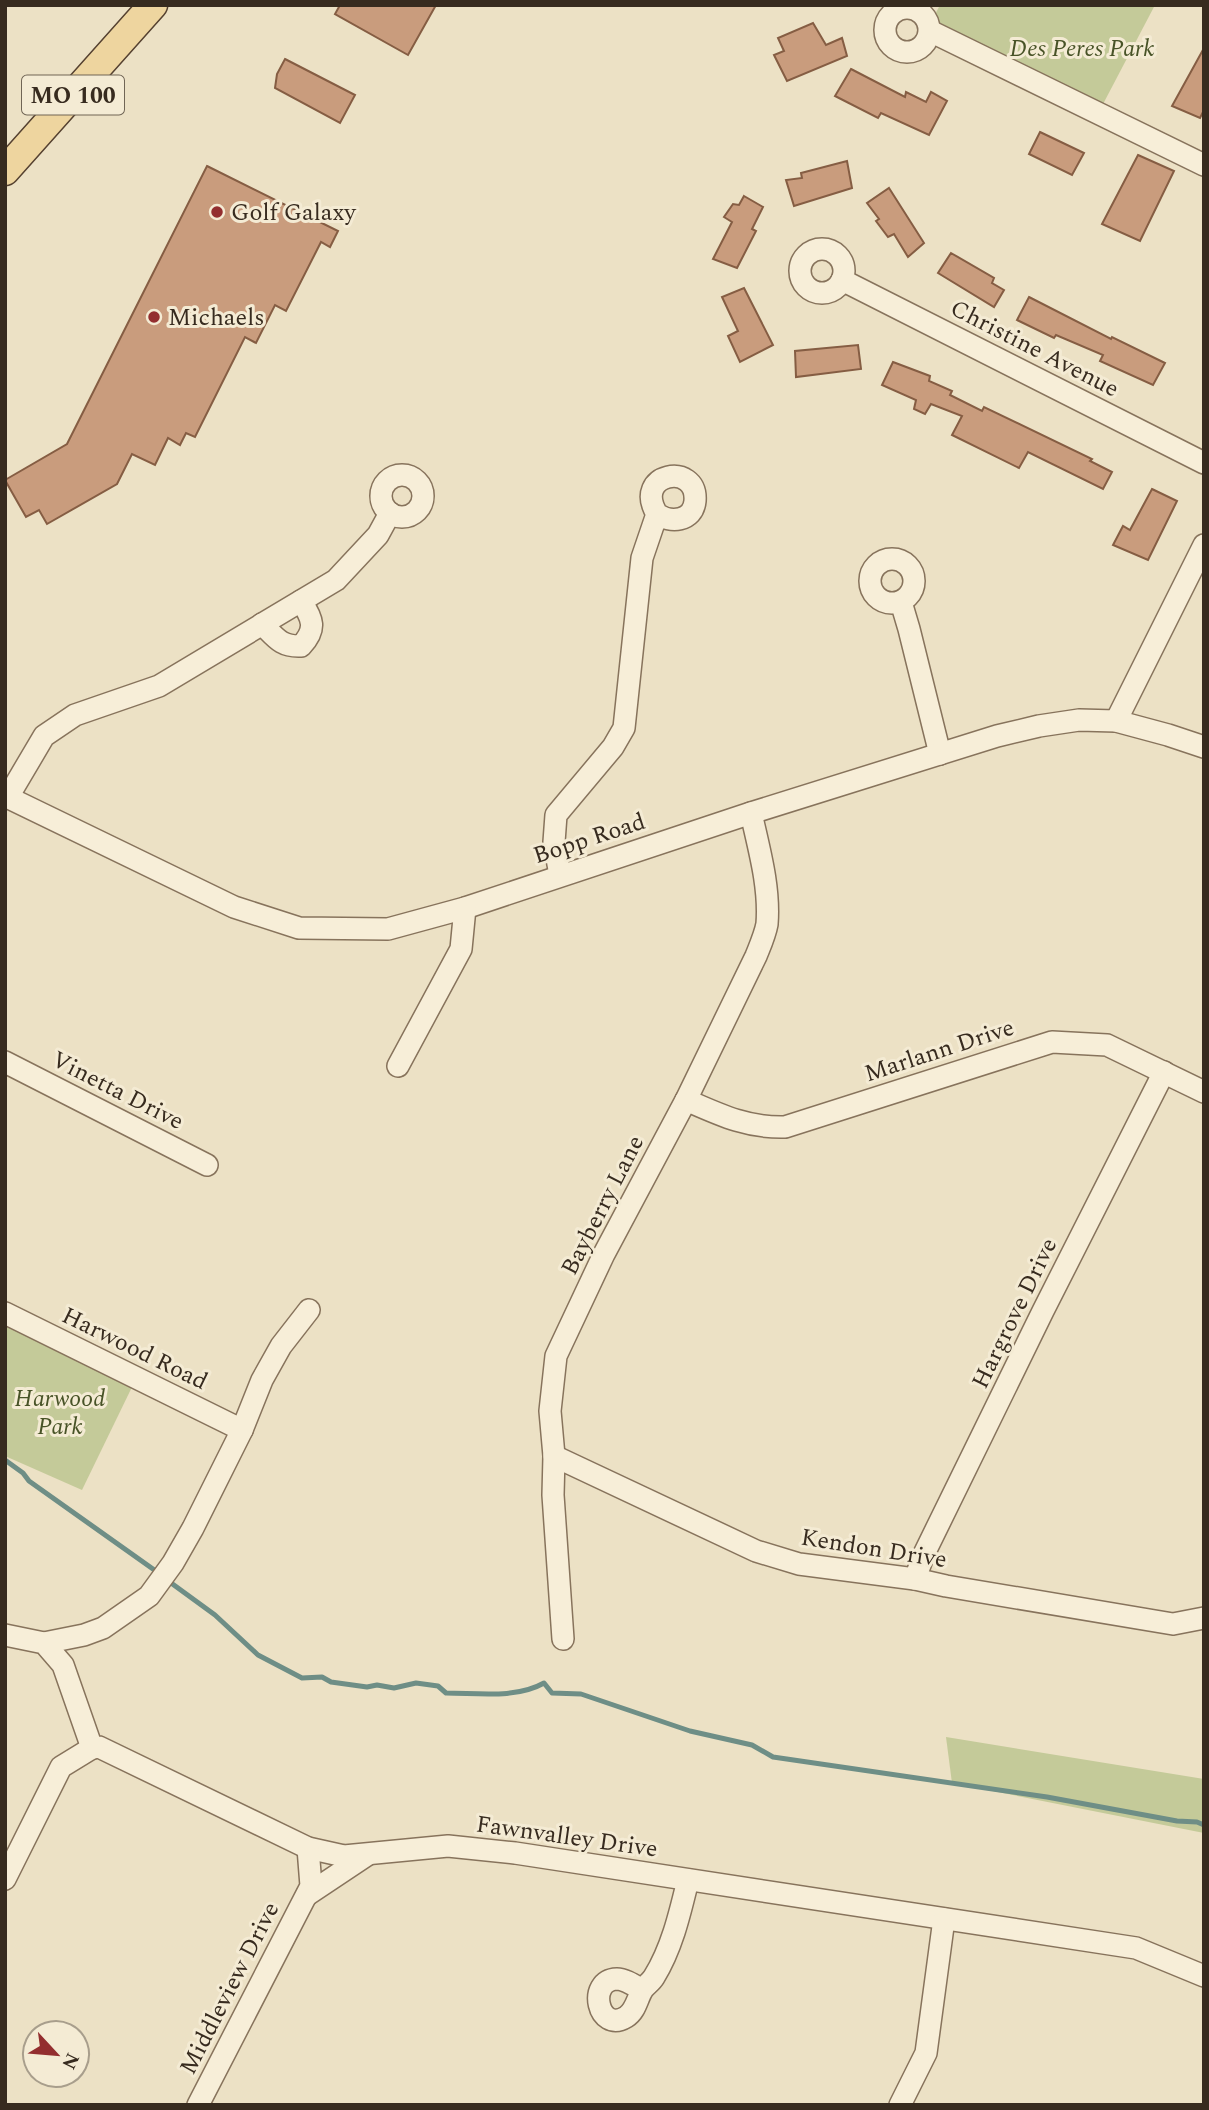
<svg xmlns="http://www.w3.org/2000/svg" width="1209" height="2110" font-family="Spectral,serif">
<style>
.green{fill:#c4ca99}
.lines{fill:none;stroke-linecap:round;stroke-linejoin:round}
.stream{stroke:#6e8e86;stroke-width:5}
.building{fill:#c99c7d;stroke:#855d43;stroke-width:2}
.minor-casing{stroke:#87735c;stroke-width:24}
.major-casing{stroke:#554130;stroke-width:31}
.minor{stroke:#f7eed8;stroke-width:21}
.major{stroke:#eed59f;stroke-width:28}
.poi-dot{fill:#932e2f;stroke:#f4ebd4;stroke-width:2.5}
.labels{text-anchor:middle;stroke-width:6;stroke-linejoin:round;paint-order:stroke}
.shield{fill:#f4ebd4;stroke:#706555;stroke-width:2}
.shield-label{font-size:23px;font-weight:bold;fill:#372b1f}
.park-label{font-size:24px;font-style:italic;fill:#485327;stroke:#f4ebd4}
.poi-label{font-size:24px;fill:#372b1f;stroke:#f4ebd4;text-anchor:start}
.street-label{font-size:24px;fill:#372b1f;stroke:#f4ebd4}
</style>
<rect width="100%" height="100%" fill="#ece1c5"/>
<g class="green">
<path d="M 940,5 L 1155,5 L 1102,106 L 931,22 Z"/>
<path d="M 5,1324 L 132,1387 L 82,1490 L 5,1456 Z"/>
<path d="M 946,1737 L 1204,1779 L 1204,1833 L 952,1783 Z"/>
</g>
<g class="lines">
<g class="stream">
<path d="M 5,1460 L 23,1473 L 29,1481 L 160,1574"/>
<path d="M 167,1580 L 215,1615 L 258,1655 L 302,1678 L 322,1677 L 331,1682 L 367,1687 L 377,1685 L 394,1688 L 416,1683 L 438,1686 L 446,1693 C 477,1693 516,1699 544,1683 L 552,1693 L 581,1694 L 690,1731 L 752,1745 L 773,1757 L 1047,1797 L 1177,1821 L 1197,1822 L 1204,1825"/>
</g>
</g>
<g class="building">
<path d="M 340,5 L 436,5 L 408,55 L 335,14 Z"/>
<path d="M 813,23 L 826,45 L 842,38 L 847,56 L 787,81 L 774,55 L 784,51 L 778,38 Z"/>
<path d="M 1204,48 L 1204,110 L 1200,118 L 1172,106 Z"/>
<path d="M 285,59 L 355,95 L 340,123 L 275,88 L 277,74 Z"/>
<path d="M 851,69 L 905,97 L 906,92 L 926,102 L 931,92 L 947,101 L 929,135 L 881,113 L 878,118 L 835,96 Z"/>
<path d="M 1040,132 L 1084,153 L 1072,175 L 1029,154 Z"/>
<path d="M 1138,155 L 1174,171 L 1140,241 L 1102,224 Z"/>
<path d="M 847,161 L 852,188 L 794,206 L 786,180 L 802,178 L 801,173 Z"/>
<path d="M 207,166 L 338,231 L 330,247 L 321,242 L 286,311 L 275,305 L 256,343 L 245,337 L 195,437 L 186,433 L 180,445 L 168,438 L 155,465 L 132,454 L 117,484 L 47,524 L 39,510 L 26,517 L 5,480 L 67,444 Z"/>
<path d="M 889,188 L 924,243 L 908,257 L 894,234 L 888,237 L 876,221 L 879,219 L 867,203 Z"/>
<path d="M 744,196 L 763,207 L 752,229 L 756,231 L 737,268 L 713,259 L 732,222 L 724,217 L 733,204 L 739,205 Z"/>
<path d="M 951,253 L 994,278 L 992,283 L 1004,290 L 994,307 L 938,273 Z"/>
<path d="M 744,288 L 773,345 L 740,362 L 728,336 L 738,331 L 722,297 Z"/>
<path d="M 1029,297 L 1111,339 L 1112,337 L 1165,363 L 1153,385 L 1100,361 L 1103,355 L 1056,335 L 1054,338 L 1017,320 Z"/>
<path d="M 858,345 L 861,369 L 796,377 L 795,351 Z"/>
<path d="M 893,362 L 930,376 L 929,381 L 952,391 L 950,395 L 982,411 L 984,407 L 1092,459 L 1090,461 L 1112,472 L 1103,489 L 1028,452 L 1019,468 L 952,435 L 962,416 L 931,404 L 925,414 L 914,409 L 916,400 L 882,385 Z"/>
<path d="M 1152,489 L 1177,501 L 1148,560 L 1113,545 L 1123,526 L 1130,530 Z"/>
</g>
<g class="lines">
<g class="minor-casing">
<g id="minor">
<circle cx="907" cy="30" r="22"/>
<path d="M 930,31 L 1204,165"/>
<circle cx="822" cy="271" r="22"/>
<path d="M 842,280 L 1204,463"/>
<circle cx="402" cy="496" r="21"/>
<circle cx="892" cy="581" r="22"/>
<path d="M 901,602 L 909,629 L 940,754"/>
<path d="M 262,624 C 276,638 281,647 301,646 C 317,629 313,619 301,601"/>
<path d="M 1116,721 L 1204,545"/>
<path d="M 5,796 L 234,907 L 299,928 L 388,929 L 465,908 L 751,813 L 997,736 L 1039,726 L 1079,720 L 1116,721 L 1168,735 L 1204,747"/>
<path d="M 8,797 L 44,736 L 75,715 L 159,686 L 336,580 L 378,535 L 390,513"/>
<path d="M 560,875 L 554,842 L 556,815 L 613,747 L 624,728 L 642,558 L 657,514 C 632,473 698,461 695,501 C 693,522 670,523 657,514"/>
<path d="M 5,1062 L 207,1165"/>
<path d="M 398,1066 L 461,949 L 465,908"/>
<path d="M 686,1100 C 720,1115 747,1128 785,1127 L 1052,1042 L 1107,1045 L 1204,1092"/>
<path d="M 5,1313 L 242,1430"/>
<path d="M 554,1456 L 756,1551 L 799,1564 L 915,1579 L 946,1586 L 1173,1624 L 1204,1618"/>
<path d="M 915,1579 L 924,1554 L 1043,1311 L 1164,1072"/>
<path d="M 5,1635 L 44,1643 L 63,1665 L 92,1748 L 99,1747 L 308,1848 L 344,1856 L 448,1846 L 515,1853 L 1136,1948 L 1204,1976"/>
<path d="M 563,1639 L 553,1495 L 554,1456 L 550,1411 L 556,1356 L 604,1254 L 686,1100 L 756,956 C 760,946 765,935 767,924 C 770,887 759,849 751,813"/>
<path d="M 44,1643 L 84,1635 L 103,1628 L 149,1596 L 173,1563 L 193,1528 L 242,1430 L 262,1380 L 281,1346 L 309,1310"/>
<path d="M 5,1879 L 61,1767 L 92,1748"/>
<path d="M 307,1895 L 367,1855"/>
<path d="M 642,1990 C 635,1986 625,1979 617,1979 C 586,1980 598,2034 626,2017 C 636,2011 637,1998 643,1989 C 646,1985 651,1982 654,1977 C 672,1948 680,1913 688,1880"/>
<path d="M 198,2105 L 311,1886 L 308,1848"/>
<path d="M 900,2105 L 926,2053 L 944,1919"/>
</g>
</g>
<g class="major-casing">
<path id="major" d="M 5,171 L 153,5"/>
</g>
<use href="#minor" class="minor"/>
<use href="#major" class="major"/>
</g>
<g class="poi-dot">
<circle cx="217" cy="212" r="7"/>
<circle cx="154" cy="317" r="7"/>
</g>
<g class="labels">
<rect class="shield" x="22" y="75.5" width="102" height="39" rx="5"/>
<g class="shield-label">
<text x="73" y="103">MO 100</text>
</g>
<g class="park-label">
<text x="1082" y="56">Des Peres Park</text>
<text x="60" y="1406">Harwood<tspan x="60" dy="28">Park</tspan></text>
</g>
<g class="poi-label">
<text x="231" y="220">Golf Galaxy</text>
<text x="168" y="325">Michaels</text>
</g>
<g class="street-label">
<text transform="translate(1035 348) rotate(27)" y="8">Christine Avenue</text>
<text transform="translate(589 838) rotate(-18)" y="8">Bopp Road</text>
<text transform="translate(939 1050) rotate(-18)" y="8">Marlann Drive</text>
<text transform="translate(118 1090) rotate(27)" y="8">Vinetta Drive</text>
<text transform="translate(602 1205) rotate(-63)" y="8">Bayberry Lane</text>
<text transform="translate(1014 1313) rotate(-64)" y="8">Hargrove Drive</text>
<text transform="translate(135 1348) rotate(26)" y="8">Harwood Road</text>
<text transform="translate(874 1548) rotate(9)" y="8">Kendon Drive</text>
<text transform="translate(567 1836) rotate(8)" y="8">Fawnvalley Drive</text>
<text transform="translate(229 1988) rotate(-63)" y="8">Middleview Drive</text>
</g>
</g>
<rect width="1209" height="2110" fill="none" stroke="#372b1f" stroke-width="14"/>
<g transform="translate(56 2054) rotate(116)"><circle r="33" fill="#f4ebd4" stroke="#a89e8c" stroke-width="2"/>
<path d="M0-5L12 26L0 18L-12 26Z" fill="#932e2f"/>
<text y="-10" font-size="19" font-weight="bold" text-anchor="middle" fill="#372b1f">N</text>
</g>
</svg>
